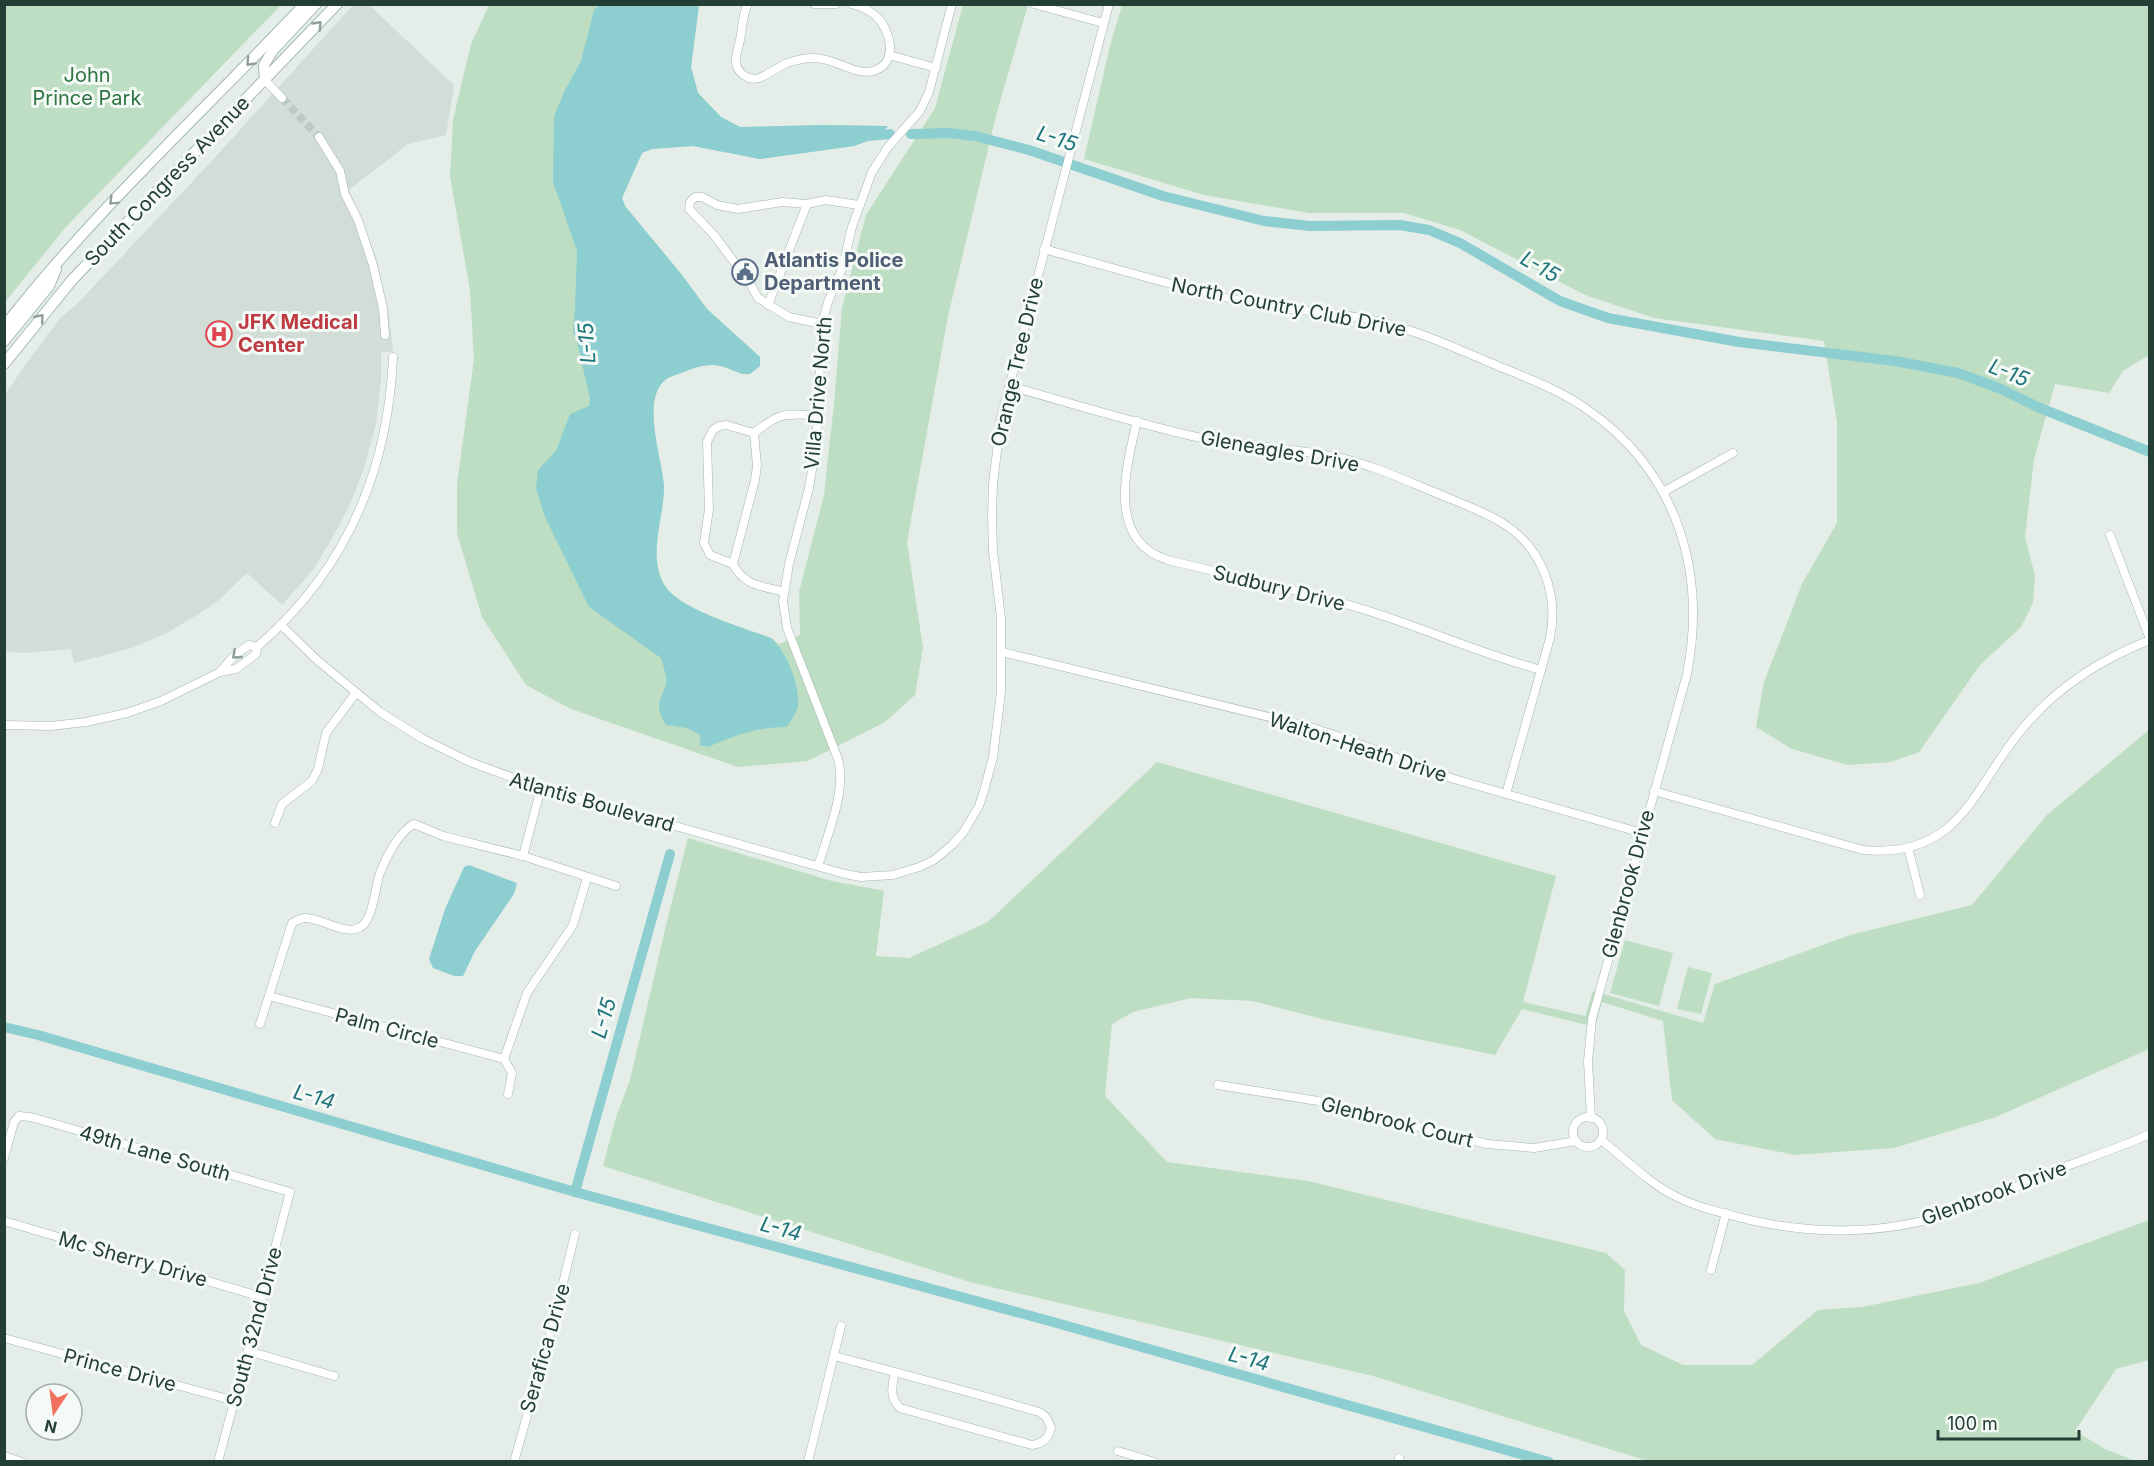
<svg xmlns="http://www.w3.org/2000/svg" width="2154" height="1466" font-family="Inter,sans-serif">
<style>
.built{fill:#d2ddd7}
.green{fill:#bddec3}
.water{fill:#8dced1}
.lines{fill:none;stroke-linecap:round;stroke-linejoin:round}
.canal{stroke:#8dced1;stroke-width:10}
.street-tunnel{stroke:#bdcac4;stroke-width:8;stroke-dasharray:8 4;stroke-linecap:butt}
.street-casing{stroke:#a6b5af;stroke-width:9}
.secondary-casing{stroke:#a2b9af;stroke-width:12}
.street{stroke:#fff;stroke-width:8}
.secondary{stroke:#fff;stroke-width:10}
.oneway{stroke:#919f9a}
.labels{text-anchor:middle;stroke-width:6;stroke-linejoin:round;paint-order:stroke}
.park-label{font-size:20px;fill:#2e7542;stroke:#f5faf7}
.street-label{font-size:20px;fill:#233f35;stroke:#f5faf7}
.service-label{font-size:20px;font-weight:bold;fill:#4e5e75;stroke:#f5faf7;text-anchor:start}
.health-label{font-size:20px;font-weight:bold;fill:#be3a42;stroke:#f5faf7;text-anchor:start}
.water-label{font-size:21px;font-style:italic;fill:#1e757b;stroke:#f5faf7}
</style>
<rect width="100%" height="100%" fill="#e4ede8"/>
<path class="built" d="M 353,5 L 369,5 L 454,85 L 446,135 L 408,144 L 349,190 L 377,260 L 388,308 L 393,352 L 381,352 L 381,379 L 376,424 L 365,465 L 350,505 L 331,540 L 313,570 L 282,605 L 247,573 L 219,600 L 200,613 L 167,633 L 132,648 L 74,663 L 71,649 L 24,653 L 5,651 L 4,396 L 28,361 L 61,317 L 78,303 L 209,164 Z"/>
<g class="green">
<path d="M 5,4 L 281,5 L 65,228 L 5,302 Z"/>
<path d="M 699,4 L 691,67 L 698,93 L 721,117 L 740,127 L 822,125 L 888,126 L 876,138 L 854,146 L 760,159 L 693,146 L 651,149 L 642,153 L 622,198 L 625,206 L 682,275 L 707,309 L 760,357 L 760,366 L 750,374 C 739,375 734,370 724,367 C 708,362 696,367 681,373 C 676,375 668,377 664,381 C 641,402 663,461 664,487 C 664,519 645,562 668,590 C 686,611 744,628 771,638 L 779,644 L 800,635 L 799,592 L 824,495 L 834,403 L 842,308 L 866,215 L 935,108 L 963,5 L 1028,5 L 997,112 L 948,316 L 907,542 L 923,648 L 915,695 L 885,722 L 808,761 L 738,767 L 571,709 L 526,685 L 482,617 L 457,533 L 457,484 L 474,359 L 470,290 L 450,176 L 453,120 L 471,44 L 489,5 Z"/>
<path d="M 1122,5 L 2149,5 L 2149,355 L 2123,371 L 2109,393 L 2055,384 L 2034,459 L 2025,537 L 2035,576 L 2033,603 L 2021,627 L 1980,665 L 1919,752 L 1891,762 L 1848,765 L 1792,749 L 1756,727 L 1764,682 L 1802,584 L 1837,523 L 1837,422 L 1824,341 L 1654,318 L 1585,295 L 1460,230 L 1404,213 L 1309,213 L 1204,195 L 1084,159 L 1110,46 Z"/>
<path d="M 2149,730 L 2149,1049 L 1996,1117 L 1894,1148 L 1795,1155 L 1715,1139 L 1672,1100 L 1663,1021 L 1602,1002 L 1595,1027 L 1522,1009 L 1495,1055 L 1326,1020 L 1253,1001 L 1191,998 L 1133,1012 L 1112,1024 L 1105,1096 L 1167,1162 L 1308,1181 L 1606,1253 L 1625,1270 L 1624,1311 L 1641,1345 L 1683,1365 L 1752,1365 L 1818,1310 L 1862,1307 L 1979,1283 L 2149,1220 L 2149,1360 L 2116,1369 L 2075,1431 L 2105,1449 L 2135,1461 L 1648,1461 L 1373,1376 L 970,1282 L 603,1166 L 616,1117 L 630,1080 L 668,917 L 688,838 L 832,881 L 884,891 L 876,956 L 909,958 L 988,922 L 1157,762 L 1556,876 L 1523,1002 L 1585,1016 L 1593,991 L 1703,1023 L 1715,984 L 1850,935 L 1972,905 L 2047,815 Z"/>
<path d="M 1625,940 L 1673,953 L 1659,1006 L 1610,993 Z"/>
<path d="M 1688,967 L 1712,973 L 1701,1014 L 1677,1009 Z"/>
</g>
<g class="water">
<path d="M 600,5 L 699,5 L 691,67 L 698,93 L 721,117 L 740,127 L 822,125 L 888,126 L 876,138 L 854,146 L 760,159 L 693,146 L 652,149 L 642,153 L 622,198 L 625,206 L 682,275 L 707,309 L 760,357 L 760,366 L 750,374 C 739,375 734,370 724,367 C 708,362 696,367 681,373 C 676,375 668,377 664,381 C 641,402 663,461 664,487 C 664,519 645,562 668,590 C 686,611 744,628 771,638 C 787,651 800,686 798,706 C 797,713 790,721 787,727 C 757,727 736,735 708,747 L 700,745 L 700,735 L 687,728 L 666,725 C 650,699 667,698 666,678 C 665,671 663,664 661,658 L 589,607 L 544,515 L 536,488 L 538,470 L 556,451 L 570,414 L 589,406 L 590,399 L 578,346 L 573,330 L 575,309 L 577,251 L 553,182 L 554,116 L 565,90 L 581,61 L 594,10 Z"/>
<path d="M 469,865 L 517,883 L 514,894 L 475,951 L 463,976 L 454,976 L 433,968 L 429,959 L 445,909 L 464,867 Z"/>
</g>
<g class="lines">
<g class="canal">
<path d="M 911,134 L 949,133 L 975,136 L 1029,150 L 1163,196 L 1264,221 L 1310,226 L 1400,225 L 1429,230 L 1460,243 L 1560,301 L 1608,318 L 1739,342 L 1895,361 L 1958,373 L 2001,389 L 2040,408 L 2150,452"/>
<path d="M 867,136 L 890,134"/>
<path d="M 4,1027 L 38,1035 L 575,1192 L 1053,1322 L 1549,1462"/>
<path d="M 575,1192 L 670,854"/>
</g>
<path class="street-tunnel" d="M 282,98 L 319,137"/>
<g class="street-casing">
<g id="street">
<path d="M 748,4 C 741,17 743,31 739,44 C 738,50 735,56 736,62 C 737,73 748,81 759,78 C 769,74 778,67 787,63 C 796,60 805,58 814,58 C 837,58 857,78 876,70 C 899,61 890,29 876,16 C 869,10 861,6 852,4"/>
<path d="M 814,4 L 836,4"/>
<path d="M 1034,4 L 1103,23"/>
<path d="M 889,55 L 936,68"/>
<path d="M 265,80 L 282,98"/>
<path d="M 319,137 L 340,171 L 345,194 L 358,220 L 373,265 L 383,308 L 385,335"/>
<path d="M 1044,249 C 1111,267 1178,288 1246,302 C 1289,311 1333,311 1376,321 C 1416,330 1453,347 1491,363 C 1524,377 1559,389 1588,410 C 1677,472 1707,571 1687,674 L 1592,1019 L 1588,1061 L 1591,1118"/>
<path d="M 768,305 L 807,204"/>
<path d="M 822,324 L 789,317 L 758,298 L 749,282 L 714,235 L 689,209 L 690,202 L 695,197 L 702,197 L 717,205 L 738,209 L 782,202 L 807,204 L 826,200 L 859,205"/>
<path d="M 1009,386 C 1070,403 1131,422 1192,436 C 1240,446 1288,447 1336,457 C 1370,464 1402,479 1434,492 C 1457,502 1482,510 1504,524 C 1542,548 1559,594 1550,638 L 1506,794"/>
<path d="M 1137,421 C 1126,468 1106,541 1168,560 C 1239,578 1312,592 1381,615 C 1435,633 1486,655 1541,670"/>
<path d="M 1663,492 L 1733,453"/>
<path d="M 2110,535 L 2150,639"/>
<path d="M 733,564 L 755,480 L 757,466 L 754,433"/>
<path d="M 784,592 C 762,586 744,586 733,564 L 710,555 L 704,543 L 709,509 L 707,442 L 713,430 L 719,426 L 726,425 L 754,433 C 781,412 783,414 816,415"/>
<path d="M 281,625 L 317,660 L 380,712 L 423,739 L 470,762 L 541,788 L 845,874 L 861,877 L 893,875 L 919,867 L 934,860 L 952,845 L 963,833 L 979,806 L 984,791 L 993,757 L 1001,692 L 1001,618 L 993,551 L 992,517 L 993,484 L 1001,418 L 1109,4"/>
<path d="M 1002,652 L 1310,727 L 1346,739 L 1454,779 L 1642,833"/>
<path d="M 220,672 C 229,661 236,653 249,645 L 257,647"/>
<path d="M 4,725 L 51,726 L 86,722 L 127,713 L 161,701 L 220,672 L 236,669 L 256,654 L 257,647 C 345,571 388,473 393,357"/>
<path d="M 1654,791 L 1863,850 C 1966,859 1974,781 2029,721 C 2062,684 2104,658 2150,640"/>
<path d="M 275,823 L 282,804 L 312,781 L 318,769 L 326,733 L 355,694"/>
<path d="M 1908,847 L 1920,895"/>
<path d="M 523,856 L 541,788"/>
<path d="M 818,866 C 827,836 847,790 838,759 L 787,628 L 783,601 L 789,564 L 809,488 L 816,446 L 822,324 L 828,302 L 842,269 L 852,227 L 872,172 L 888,147 L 920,111 L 929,92 L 952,4"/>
<path d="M 269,996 L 504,1059 L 512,1073 L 508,1094"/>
<path d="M 260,1024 L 292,923 C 296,921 301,918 305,918 C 322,918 343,935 359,928 C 373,922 375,887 380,873 C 386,857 399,832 414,824 L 443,836 L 523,856 L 616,886"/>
<path d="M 504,1059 L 527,993 L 573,925 L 587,878"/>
<path d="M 1218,1085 L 1318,1101 L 1487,1144 L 1534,1148 L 1576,1141"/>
<circle cx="1588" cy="1132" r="15"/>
<path d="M 1601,1140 C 1626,1159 1648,1183 1677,1197 C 1699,1208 1726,1214 1750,1220 C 1821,1236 1892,1234 1960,1210 C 1990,1199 2019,1185 2048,1173 C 2082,1160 2116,1149 2150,1134"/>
<path d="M 4,1158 L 14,1122 L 19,1116 L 31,1117 L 290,1192 L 218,1462"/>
<path d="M 4,1221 L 262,1297"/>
<path d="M 1711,1270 L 1726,1213"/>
<path d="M 4,1338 L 235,1401"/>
<path d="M 248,1351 L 334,1376"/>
<path d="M 834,1356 C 902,1374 971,1392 1039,1412 L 1046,1417 L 1051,1427 C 1048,1439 1044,1443 1032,1445 L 900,1408 C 889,1397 892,1386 895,1372"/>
<path d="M 1118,1451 L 1154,1462"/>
<path d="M 4,1456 L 22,1462"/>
<path d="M 514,1462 L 555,1316 L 575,1234"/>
<path d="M 808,1462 L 841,1326"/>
<path d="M 1398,1462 L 1399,1458"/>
</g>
</g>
<g class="secondary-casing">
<g id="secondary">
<path d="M 265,80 L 264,65 L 273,50 L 316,4"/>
<path d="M 4,327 C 94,211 204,111 305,4"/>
<path d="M 4,341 L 49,286 L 56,269"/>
<path d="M 4,364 L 72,280 L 337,4"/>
</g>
</g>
<use href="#street" class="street"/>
<use href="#secondary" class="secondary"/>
</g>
<defs><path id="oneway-chevron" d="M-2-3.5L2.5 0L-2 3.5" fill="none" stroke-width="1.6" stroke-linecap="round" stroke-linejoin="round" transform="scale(1.5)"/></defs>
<g class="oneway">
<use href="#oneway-chevron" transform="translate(318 25) rotate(-46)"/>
<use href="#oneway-chevron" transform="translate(250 62) rotate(133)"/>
<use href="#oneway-chevron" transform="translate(113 201) rotate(135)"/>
<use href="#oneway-chevron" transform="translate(40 318) rotate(-51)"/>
<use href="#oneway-chevron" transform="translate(236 655) rotate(139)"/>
</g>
<defs>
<g id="civic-ring" transform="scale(1.35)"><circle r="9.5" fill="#f5faf7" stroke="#5c6f8a" stroke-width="1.5"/><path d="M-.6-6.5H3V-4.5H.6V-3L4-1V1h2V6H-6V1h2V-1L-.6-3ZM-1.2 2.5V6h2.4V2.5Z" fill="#5c6f8a"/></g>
<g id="hospital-ring" transform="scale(1.35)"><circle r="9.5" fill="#f5faf7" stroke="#e0444e" stroke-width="1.5"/><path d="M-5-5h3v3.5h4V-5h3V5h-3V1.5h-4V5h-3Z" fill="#e0444e"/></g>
</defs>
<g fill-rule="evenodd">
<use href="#civic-ring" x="745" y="272"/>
<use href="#hospital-ring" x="219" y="334"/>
</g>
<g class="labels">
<g class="park-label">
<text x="87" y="82">John<tspan x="87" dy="23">Prince Park</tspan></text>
</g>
<g class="street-label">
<text transform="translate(167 181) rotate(-46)" y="7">South Congress Avenue</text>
<text transform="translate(1289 307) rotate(11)" y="7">North Country Club Drive</text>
<text transform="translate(1017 362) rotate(-77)" y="7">Orange Tree Drive</text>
<text transform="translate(818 393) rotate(-85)" y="7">Villa Drive North</text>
<text transform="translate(1280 451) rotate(10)" y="7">Gleneagles Drive</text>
<text transform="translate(1279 588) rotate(14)" y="7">Sudbury Drive</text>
<text transform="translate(1358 747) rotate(18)" y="7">Walton-Heath Drive</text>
<text transform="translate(592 802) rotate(16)" y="7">Atlantis Boulevard</text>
<text transform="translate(1628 884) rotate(-75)" y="7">Glenbrook Drive</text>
<text transform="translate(387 1028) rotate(15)" y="7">Palm Circle</text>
<text transform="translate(1397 1122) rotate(14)" y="7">Glenbrook Court</text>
<text transform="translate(155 1153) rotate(16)" y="7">49th Lane South</text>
<text transform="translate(1994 1193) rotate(-20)" y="7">Glenbrook Drive</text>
<text transform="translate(133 1259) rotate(16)" y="7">Mc Sherry Drive</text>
<text transform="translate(254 1327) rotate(-75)" y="7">South 32nd Drive</text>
<text transform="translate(545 1348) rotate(-74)" y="7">Serafica Drive</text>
<text transform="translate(120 1370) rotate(15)" y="7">Prince Drive</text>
</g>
<g class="service-label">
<text x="764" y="267">Atlantis Police<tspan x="764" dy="23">Department</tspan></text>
</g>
<g class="health-label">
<text x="238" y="329">JFK Medical<tspan x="238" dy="23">Center</tspan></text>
</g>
<g class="water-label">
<text transform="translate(1057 139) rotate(18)" y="7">L-15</text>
<text transform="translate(1540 267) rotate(30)" y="7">L-15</text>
<text transform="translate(587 343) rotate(-94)" y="7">L-15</text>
<text transform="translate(2009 373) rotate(22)" y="7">L-15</text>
<text transform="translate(604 1018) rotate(-74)" y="7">L-15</text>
<text transform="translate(314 1097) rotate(16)" y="7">L-14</text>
<text transform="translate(781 1229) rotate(15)" y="7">L-14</text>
<text transform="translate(1249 1359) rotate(15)" y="7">L-14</text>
</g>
</g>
<rect width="2154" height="1466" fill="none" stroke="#233f35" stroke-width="12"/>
<g transform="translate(54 1412) rotate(193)"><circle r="28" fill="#f5faf7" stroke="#a1afa9" stroke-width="1.5"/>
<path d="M0-4.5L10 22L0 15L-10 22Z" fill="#f0735f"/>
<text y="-9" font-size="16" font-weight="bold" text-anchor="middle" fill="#233f35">N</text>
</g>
<path d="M1938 1430v9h141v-9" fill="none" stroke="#233f35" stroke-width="3"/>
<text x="1947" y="1430" font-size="18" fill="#233f35" stroke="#f5faf7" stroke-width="4.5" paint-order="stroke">100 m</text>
</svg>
